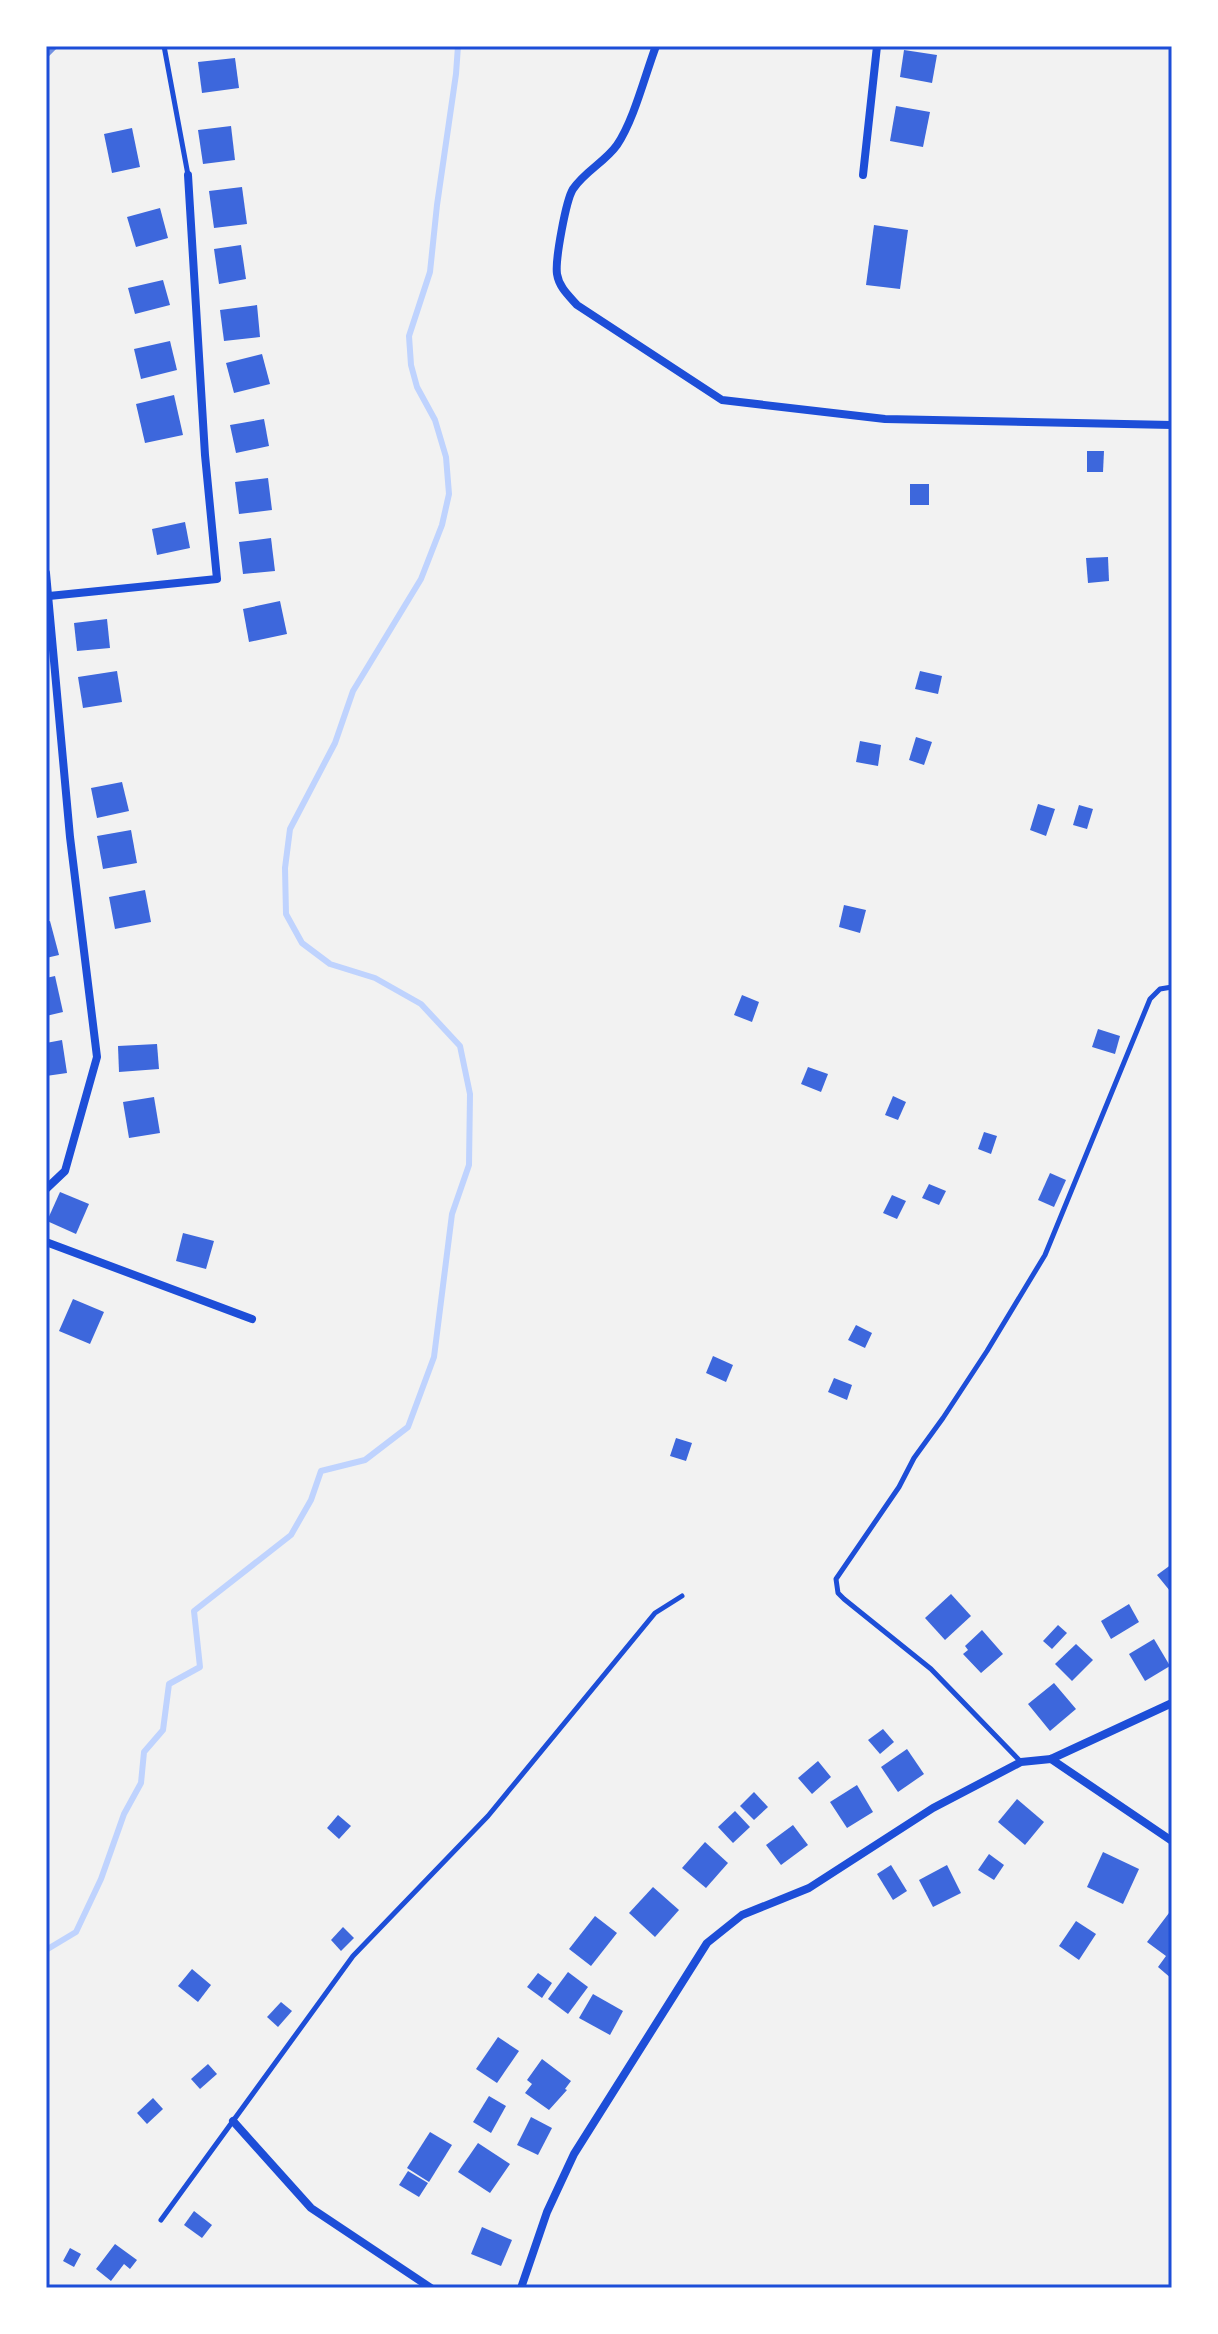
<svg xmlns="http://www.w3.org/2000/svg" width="1218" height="2334" font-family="'Libre Baskerville',serif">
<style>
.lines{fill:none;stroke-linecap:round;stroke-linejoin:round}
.stream{stroke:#bfd3fe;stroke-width:6}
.building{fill:#3d67dc}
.service{stroke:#1d4ed8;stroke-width:5}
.minor{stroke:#1d4ed8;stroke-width:8}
.rail{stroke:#7290e2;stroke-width:6}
.neatline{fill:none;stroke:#1d4ed8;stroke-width:3}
</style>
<rect width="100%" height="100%" fill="#f2f2f2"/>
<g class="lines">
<path class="stream" d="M 46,1950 L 76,1932 L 101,1879 L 124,1814 L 141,1783 L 144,1752 L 163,1730 L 169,1684 L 200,1667 L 194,1611 L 291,1535 L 311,1500 L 321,1471 L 365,1460 L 408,1427 L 434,1357 L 452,1214 L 469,1165 L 470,1094 L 460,1046 L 421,1004 L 375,978 L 330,964 L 302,943 L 286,914 L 285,868 L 290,829 L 335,743 L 353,691 L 421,579 L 442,525 L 449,494 L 446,457 L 435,420 L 417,387 L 411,365 L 409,336 L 430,272 L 437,205 L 456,74 L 458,46"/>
</g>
<g class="building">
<path d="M 904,50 L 937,55 L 932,83 L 900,77 Z"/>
<path d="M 235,58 L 239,88 L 202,93 L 198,62 Z"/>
<path d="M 896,106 L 930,112 L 923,147 L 890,141 Z"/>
<path d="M 231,126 L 235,160 L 203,164 L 198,130 Z"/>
<path d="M 132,128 L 140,167 L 112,173 L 104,134 Z"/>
<path d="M 242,187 L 247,224 L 214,228 L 209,191 Z"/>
<path d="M 160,208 L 168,238 L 136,247 L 127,217 Z"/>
<path d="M 874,225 L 908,230 L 900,289 L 866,285 Z"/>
<path d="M 241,245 L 246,279 L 219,284 L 214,249 Z"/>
<path d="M 163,280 L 170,305 L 135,314 L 128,288 Z"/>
<path d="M 257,305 L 260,337 L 224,341 L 220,310 Z"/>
<path d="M 170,341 L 177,370 L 141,379 L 134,349 Z"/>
<path d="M 262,354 L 270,384 L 234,393 L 226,363 Z"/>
<path d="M 174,395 L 183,435 L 145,443 L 136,404 Z"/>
<path d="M 264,419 L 269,446 L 236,453 L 230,425 Z"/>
<path d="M 1087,451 L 1104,451 L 1103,472 L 1087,472 Z"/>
<path d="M 268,478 L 272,510 L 239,514 L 235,482 Z"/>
<rect x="910" y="484" width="19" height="21"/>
<path d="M 185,522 L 190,548 L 157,555 L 152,529 Z"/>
<path d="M 271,538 L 275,571 L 243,574 L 239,542 Z"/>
<path d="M 1108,557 L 1109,581 L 1088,583 L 1086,558 Z"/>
<path d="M 280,601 L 287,634 L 249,642 L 243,609 Z"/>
<path d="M 107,619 L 110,648 L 77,651 L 74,623 Z"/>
<path d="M 117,671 L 122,702 L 83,708 L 78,677 Z"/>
<path d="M 920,671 L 942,676 L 938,694 L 915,689 Z"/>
<path d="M 916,737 L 932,742 L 924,765 L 909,760 Z"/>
<path d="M 860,741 L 881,745 L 878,766 L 856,762 Z"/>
<path d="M 122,782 L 129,811 L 97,818 L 91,788 Z"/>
<path d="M 1038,804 L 1055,809 L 1046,836 L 1030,830 Z"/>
<path d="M 1079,805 L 1093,809 L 1087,829 L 1073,825 Z"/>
<path d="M 131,830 L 137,863 L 103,869 L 97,836 Z"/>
<path d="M 145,890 L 151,922 L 115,929 L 109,897 Z"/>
<path d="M 844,905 L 866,910 L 860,933 L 839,927 Z"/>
<path d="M 50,921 L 59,955 L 46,958 L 46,922 Z"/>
<path d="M 55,976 L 63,1012 L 46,1016 L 46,978 Z"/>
<path d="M 742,995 L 759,1002 L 752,1022 L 734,1015 Z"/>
<path d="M 1098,1029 L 1120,1036 L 1115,1054 L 1092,1047 Z"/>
<path d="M 62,1040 L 67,1073 L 46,1076 L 46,1043 Z"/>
<path d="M 157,1044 L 159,1069 L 119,1072 L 118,1046 Z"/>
<path d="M 808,1067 L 828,1074 L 821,1092 L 801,1084 Z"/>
<path d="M 893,1096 L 906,1102 L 898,1120 L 885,1115 Z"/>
<path d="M 154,1097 L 160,1133 L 129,1138 L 123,1102 Z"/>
<path d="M 984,1132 L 997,1136 L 991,1154 L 978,1149 Z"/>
<path d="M 1050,1173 L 1066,1180 L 1054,1207 L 1038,1200 Z"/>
<path d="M 929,1184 L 946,1191 L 939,1205 L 922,1198 Z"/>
<path d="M 60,1192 L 89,1204 L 76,1234 L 47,1221 Z"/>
<path d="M 892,1195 L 906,1201 L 897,1219 L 883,1213 Z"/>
<path d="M 183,1233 L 214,1241 L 206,1269 L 176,1261 Z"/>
<path d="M 73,1299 L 104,1312 L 90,1344 L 59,1331 Z"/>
<path d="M 856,1325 L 872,1333 L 865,1348 L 848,1340 Z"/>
<path d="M 713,1356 L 733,1365 L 726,1382 L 706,1373 Z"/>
<path d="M 834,1378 L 852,1385 L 847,1400 L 828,1392 Z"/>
<path d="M 676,1438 L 692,1443 L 686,1461 L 670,1456 Z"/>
<path d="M 1172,1564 L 1172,1589 L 1170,1591 L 1157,1575 Z"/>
<path d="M 951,1594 L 971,1616 L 945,1640 L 925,1618 Z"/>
<path d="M 1129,1604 L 1139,1622 L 1111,1639 L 1101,1621 Z"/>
<path d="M 1058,1625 L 1067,1633 L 1052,1649 L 1043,1641 Z"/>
<path d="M 982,1630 L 1003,1654 L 981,1673 L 963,1654 L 968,1650 L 965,1646 Z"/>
<path d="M 1154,1639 L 1170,1666 L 1145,1681 L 1129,1654 Z"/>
<path d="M 1076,1644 L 1093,1660 L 1072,1681 L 1055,1664 Z"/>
<path d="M 1054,1683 L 1076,1709 L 1050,1731 L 1028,1704 Z"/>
<path d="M 883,1729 L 894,1742 L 880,1754 L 868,1740 Z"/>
<path d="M 907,1749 L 924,1774 L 898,1792 L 881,1767 Z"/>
<path d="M 818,1761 L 831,1777 L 812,1794 L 798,1778 Z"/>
<path d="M 857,1785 L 873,1812 L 847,1828 L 830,1802 Z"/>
<path d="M 754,1792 L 768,1807 L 754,1820 L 740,1806 Z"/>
<path d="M 1017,1799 L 1044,1822 L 1025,1845 L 998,1822 Z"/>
<path d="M 735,1811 L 750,1827 L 733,1843 L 718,1827 Z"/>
<path d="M 338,1815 L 351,1826 L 339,1839 L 327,1828 Z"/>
<path d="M 793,1825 L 808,1845 L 781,1865 L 766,1845 Z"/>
<path d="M 705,1842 L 728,1863 L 706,1888 L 682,1868 Z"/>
<path d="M 1103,1852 L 1139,1869 L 1123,1904 L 1087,1887 Z"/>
<path d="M 989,1854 L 1004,1865 L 994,1880 L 978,1870 Z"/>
<path d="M 891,1865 L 907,1891 L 893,1900 L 877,1874 Z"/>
<path d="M 947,1865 L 961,1893 L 933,1907 L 919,1880 Z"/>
<path d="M 653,1887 L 679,1910 L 655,1937 L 629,1913 Z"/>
<path d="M 1172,1909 L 1172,1979 L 1158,1967 L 1166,1956 L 1147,1942 Z"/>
<path d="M 595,1916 L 617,1933 L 591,1966 L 569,1949 Z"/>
<path d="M 1076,1921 L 1096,1934 L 1079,1960 L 1059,1946 Z"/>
<path d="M 343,1927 L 354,1938 L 341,1951 L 331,1940 Z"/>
<path d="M 192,1969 L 211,1985 L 198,2002 L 178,1986 Z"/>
<path d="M 568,1972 L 588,1987 L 568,2014 L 548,1999 Z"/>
<path d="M 538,1973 L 552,1983 L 542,1998 L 527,1987 Z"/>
<path d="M 593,1994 L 623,2011 L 610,2035 L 579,2018 Z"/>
<path d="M 281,2002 L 292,2011 L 278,2027 L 267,2017 Z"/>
<path d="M 498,2037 L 519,2051 L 497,2083 L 476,2069 Z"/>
<path d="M 542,2059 L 571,2081 L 565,2089 L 567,2090 L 549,2110 L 525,2093 L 532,2084 L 527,2080 Z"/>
<path d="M 208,2064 L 217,2074 L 200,2089 L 191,2079 Z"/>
<path d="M 489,2096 L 506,2106 L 491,2133 L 473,2122 Z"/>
<path d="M 153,2098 L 163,2109 L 147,2124 L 137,2113 Z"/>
<path d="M 531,2117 L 552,2128 L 538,2155 L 517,2145 Z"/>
<path d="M 430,2132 L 452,2145 L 429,2182 L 407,2168 Z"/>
<path d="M 478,2143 L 510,2164 L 490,2193 L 458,2172 Z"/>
<path d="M 408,2171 L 428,2183 L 419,2197 L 399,2185 Z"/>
<path d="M 194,2211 L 212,2225 L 202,2238 L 184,2225 Z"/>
<path d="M 482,2227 L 512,2240 L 501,2266 L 471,2254 Z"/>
<path d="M 115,2244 L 137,2260 L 130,2269 L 124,2264 L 111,2281 L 96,2269 Z"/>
<path d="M 70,2248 L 81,2254 L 74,2267 L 63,2261 Z"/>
</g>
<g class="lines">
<g class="service">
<path d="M 164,46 L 188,175"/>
<path d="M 1021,1762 L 931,1669 L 844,1599 L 838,1593 L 836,1579 L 899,1487 L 914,1458 L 943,1418 L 987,1351 L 1045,1255 L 1150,999 L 1160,989 L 1172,987"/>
<path d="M 161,2220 L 353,1956 L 488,1816 L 655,1613 L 682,1596"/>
</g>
<g class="minor">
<path d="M 656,46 C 645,75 634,120 617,145 C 605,162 585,171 573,189 C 566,200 555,260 557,274 C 559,287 568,295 577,305 L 722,400 L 885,419 L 1172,425"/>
<path d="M 863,175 L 877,46"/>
<path d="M 46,573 L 70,837 L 97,1057 L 65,1171 L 46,1189"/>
<path d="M 49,596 L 217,579 L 205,455 L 188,175"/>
<path d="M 46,1242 L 252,1319"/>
<path d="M 1051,1759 L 1172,1841"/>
<path d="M 233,2121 L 311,2208 L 431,2288"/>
<path d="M 521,2288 L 547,2212 L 574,2154 L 707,1943 L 742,1915 L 809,1888 L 933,1808 L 1021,1762 L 1051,1759 L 1172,1703"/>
</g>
<path class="rail" d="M 46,55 L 55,46"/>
</g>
<rect width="1218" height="2334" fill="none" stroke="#ffffff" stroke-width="96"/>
<rect x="48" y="48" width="1122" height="2238" class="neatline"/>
</svg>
